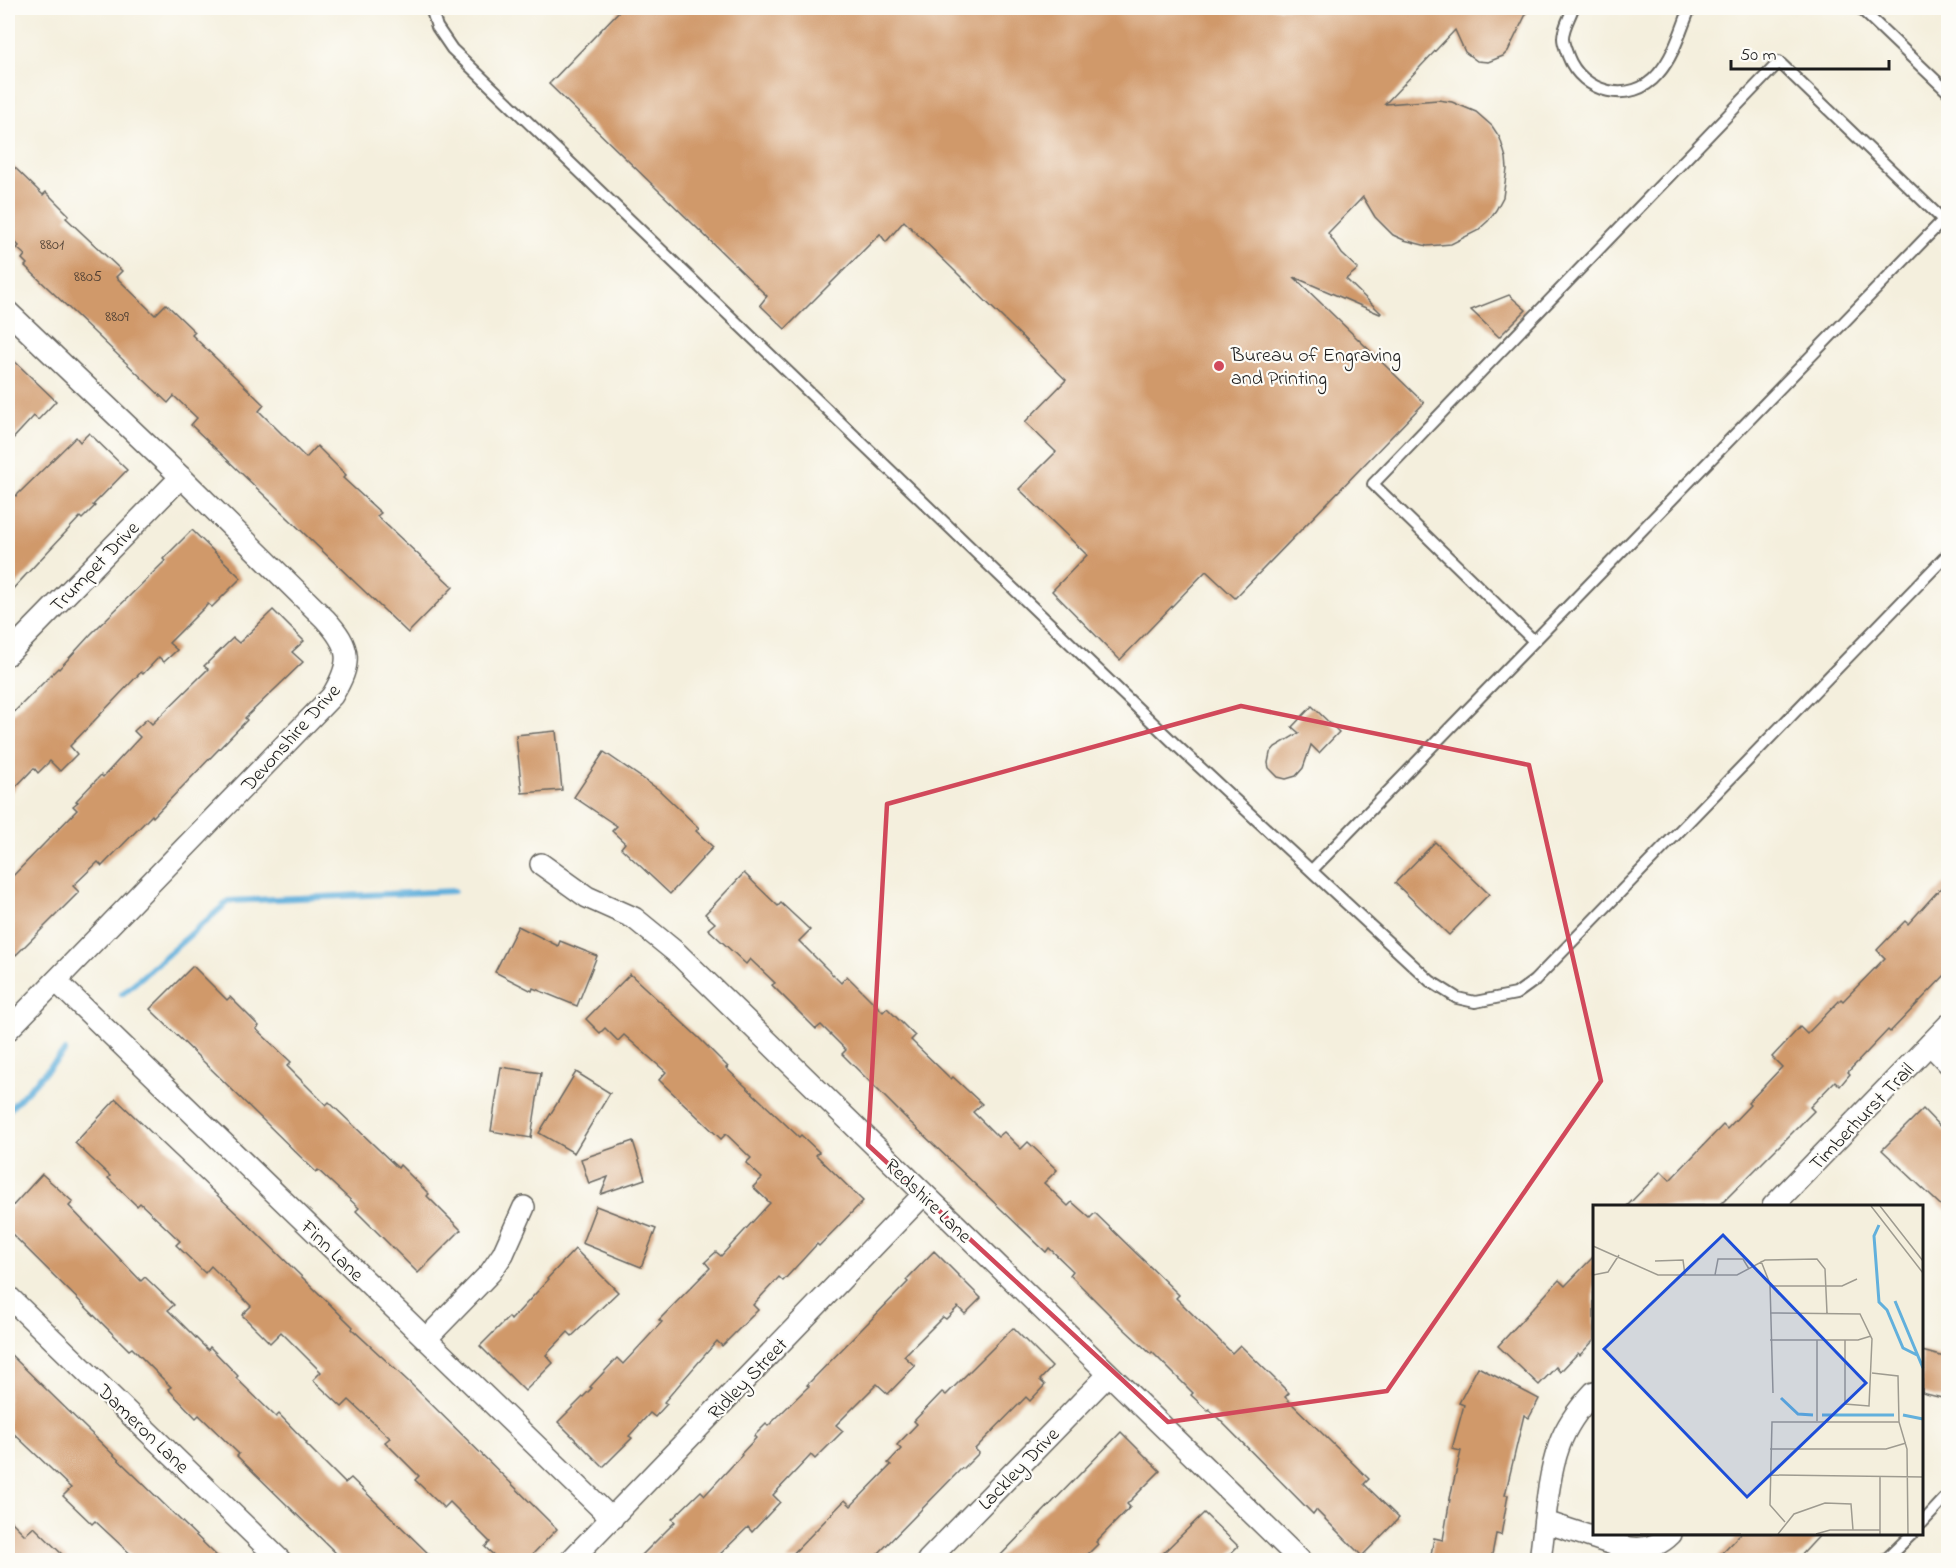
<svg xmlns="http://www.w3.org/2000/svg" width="1956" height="1568" font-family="'Indie Flower',sans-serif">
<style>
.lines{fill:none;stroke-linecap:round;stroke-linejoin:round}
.stream{stroke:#62b0dc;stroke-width:6}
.building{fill:#d0996a}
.lane-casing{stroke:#686660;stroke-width:14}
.street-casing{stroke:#686660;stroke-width:24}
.lane{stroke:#fff;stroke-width:10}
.street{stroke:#fff;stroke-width:21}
.marked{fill:none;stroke:#d1495b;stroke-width:4.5;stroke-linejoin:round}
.poi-dot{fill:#d1495b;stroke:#fdfcf7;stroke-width:2}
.labels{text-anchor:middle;stroke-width:4.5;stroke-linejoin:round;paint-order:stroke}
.number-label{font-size:16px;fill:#493b30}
.poi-label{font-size:20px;fill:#1c1c1c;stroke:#fdfcf7;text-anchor:start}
.street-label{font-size:20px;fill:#1c1c1c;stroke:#fdfcf7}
.inset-river{fill:none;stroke:#62b0dc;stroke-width:3}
.inset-road{fill:none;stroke:#9e9b90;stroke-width:1.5}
.view{fill:#1d4ed8;fill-opacity:0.15;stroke:#1d4ed8;stroke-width:3}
.inset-edge{fill:none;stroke:#1c1c1c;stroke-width:3}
</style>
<rect width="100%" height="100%" fill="#fdfcf7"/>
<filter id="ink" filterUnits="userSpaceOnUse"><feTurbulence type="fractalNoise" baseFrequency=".0167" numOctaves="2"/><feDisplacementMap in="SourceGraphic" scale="12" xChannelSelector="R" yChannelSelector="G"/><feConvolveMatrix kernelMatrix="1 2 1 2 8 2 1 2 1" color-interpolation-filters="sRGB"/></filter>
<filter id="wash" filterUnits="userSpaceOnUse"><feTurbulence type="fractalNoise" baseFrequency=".008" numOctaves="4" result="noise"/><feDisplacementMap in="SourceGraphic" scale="24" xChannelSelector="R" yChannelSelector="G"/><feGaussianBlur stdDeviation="1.35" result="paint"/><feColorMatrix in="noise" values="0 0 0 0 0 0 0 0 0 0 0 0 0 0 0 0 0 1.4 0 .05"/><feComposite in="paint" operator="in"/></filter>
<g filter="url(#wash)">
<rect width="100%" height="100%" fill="#f4efdd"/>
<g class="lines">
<g class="stream">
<path d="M 122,994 L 229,901 L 454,891"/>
<path d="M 8,1111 L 65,1051"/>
</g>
</g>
<g id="blocks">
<g class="building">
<path d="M 622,8 L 1529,8 L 1508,51 L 1503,56 L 1488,62 L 1477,61 L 1465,52 L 1455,30 L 1385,104 L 1438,100 L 1452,102 L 1476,112 L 1492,126 L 1500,138 L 1506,158 L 1507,169 L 1503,197 L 1496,210 L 1488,221 L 1477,231 L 1451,244 L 1427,246 L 1404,240 L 1393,235 L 1375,217 L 1363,197 L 1328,233 L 1342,254 L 1358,269 L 1346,279 L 1381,313 L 1380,314 L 1294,277 L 1424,403 L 1235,598 L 1206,571 L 1120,660 L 1052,591 L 1087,555 L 1019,489 L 1056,452 L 1025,422 L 1066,380 L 904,221 L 886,242 L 880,234 L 785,329 L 760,305 L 767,296 L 549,84 Z"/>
<path d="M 8,161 L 43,195 L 46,192 L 69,215 L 66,218 L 122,271 L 116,277 L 155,315 L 166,304 L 195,332 L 192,335 L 264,405 L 259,411 L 306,458 L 317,446 L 346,475 L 343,478 L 381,513 L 377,516 L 453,587 L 408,633 L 191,425 L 197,418 L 174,396 L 168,403 L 25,266 L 27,264 L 22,259 L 25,255 L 17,248 L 19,246 L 8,235 Z"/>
<path d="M 1509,295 L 1526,310 L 1499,337 L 1471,310 Z"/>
<path d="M 8,355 L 56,401 L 38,420 L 34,416 L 8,444 Z"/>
<path d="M 89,433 L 127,470 L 93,505 L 95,506 L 82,519 L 80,517 L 8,594 L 8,488 L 16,496 L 76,437 L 80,442 Z"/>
<path d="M 192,530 L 241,578 L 212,607 L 208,604 L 169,643 L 177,650 L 164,662 L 159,657 L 143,674 L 141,672 L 70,746 L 77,754 L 60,771 L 50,761 L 38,773 L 34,768 L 8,795 L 8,718 L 58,668 L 59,669 L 91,634 L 165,561 L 163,559 Z"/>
<path d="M 273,610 L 304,641 L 292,652 L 303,662 L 245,718 L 247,720 L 153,817 L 152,815 L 102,866 L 98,862 L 73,886 L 79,892 L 16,955 L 8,947 L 8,881 L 77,810 L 73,806 L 78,802 L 76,801 L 101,775 L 103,777 L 140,737 L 134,731 L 147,719 L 152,724 L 208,669 L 204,666 L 233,638 L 239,643 Z"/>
<path d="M 1312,706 L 1339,732 L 1319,753 L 1311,745 L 1303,768 L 1296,776 L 1286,779 L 1278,777 L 1269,768 L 1268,763 L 1270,753 L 1275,747 L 1299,733 L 1292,727 Z"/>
<path d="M 556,731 L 562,790 L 522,793 L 516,735 Z"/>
<path d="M 604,752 L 658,789 L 699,828 L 696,831 L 713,847 L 670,894 L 621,848 L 625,843 L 612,831 L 617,826 L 574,797 Z"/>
<path d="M 1435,842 L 1489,894 L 1449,935 L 1395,883 Z"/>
<path d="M 744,873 L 778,906 L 781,903 L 810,930 L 799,941 L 841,983 L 847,976 L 883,1012 L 887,1008 L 915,1036 L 911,1040 L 951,1079 L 953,1077 L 982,1104 L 973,1112 L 998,1137 L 1004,1132 L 1021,1149 L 1028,1142 L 1057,1170 L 1044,1183 L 1068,1206 L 1072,1202 L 1090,1218 L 1095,1213 L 1179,1295 L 1176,1298 L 1232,1353 L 1240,1345 L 1276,1380 L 1289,1393 L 1285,1397 L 1369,1479 L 1364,1484 L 1399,1518 L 1362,1556 L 1316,1510 L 1313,1514 L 1209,1409 L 1208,1411 L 1191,1395 L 1193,1393 L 1152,1352 L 1151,1354 L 1123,1328 L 1070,1275 L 1073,1271 L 1049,1248 L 1046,1252 L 910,1122 L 842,1054 L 846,1050 L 821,1025 L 816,1029 L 772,985 L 775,983 L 750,959 L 746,964 L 708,929 L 715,923 L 705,914 Z"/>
<path d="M 1948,880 L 1948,972 L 1890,1032 L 1888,1030 L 1848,1072 L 1850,1074 L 1840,1086 L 1835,1081 L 1810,1107 L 1814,1111 L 1719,1206 L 1627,1206 L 1661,1171 L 1670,1180 L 1723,1125 L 1727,1129 L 1750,1105 L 1748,1103 L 1782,1067 L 1772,1057 L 1800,1027 L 1807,1034 L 1841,999 L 1843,1001 L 1885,958 L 1877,950 L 1905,921 L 1908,924 Z"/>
<path d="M 518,926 L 558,946 L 560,941 L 597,956 L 577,1006 L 533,988 L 532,991 L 495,972 Z"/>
<path d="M 193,966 L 227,1000 L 230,997 L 259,1026 L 256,1029 L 291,1062 L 287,1066 L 326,1105 L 329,1102 L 398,1168 L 400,1165 L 429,1194 L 427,1196 L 461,1230 L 418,1273 L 356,1211 L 359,1208 L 318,1170 L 316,1172 L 150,1009 Z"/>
<path d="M 630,974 L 699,1038 L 728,1067 L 726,1068 L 799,1137 L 801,1135 L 819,1152 L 816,1155 L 863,1201 L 819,1246 L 817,1244 L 783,1281 L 779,1277 L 753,1305 L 758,1310 L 722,1346 L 717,1341 L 664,1402 L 667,1404 L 655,1417 L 650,1413 L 629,1436 L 632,1438 L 603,1467 L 558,1422 L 592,1388 L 590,1387 L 617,1358 L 623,1364 L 662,1322 L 659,1320 L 710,1268 L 705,1262 L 716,1252 L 721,1256 L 770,1203 L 753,1187 L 762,1178 L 746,1163 L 751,1158 L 726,1134 L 721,1139 L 659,1080 L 666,1072 L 624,1035 L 618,1041 L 605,1028 L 600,1033 L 586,1019 Z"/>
<path d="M 501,1067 L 541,1073 L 531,1138 L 491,1131 Z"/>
<path d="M 576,1072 L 610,1093 L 574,1153 L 539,1133 Z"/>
<path d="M 116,1099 L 256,1232 L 353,1327 L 352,1329 L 408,1381 L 557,1529 L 527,1560 L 499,1560 L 485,1547 L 490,1542 L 450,1502 L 444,1508 L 415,1480 L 419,1476 L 385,1442 L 390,1438 L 349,1400 L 342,1407 L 313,1380 L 321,1372 L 281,1332 L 270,1343 L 242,1315 L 251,1306 L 211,1266 L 205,1273 L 176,1245 L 180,1241 L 140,1203 L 137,1206 L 108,1178 L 110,1176 L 75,1143 Z"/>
<path d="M 1923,1109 L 1948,1135 L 1948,1212 L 1882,1150 Z"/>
<path d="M 633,1141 L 645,1179 L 601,1194 L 608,1177 L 589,1184 L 581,1159 Z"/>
<path d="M 42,1174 L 73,1202 L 69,1206 L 141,1281 L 145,1277 L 174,1305 L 168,1310 L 208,1350 L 210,1347 L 238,1376 L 236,1378 L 276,1417 L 279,1414 L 307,1443 L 306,1444 L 345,1483 L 351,1478 L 435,1560 L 343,1560 L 237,1456 L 239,1454 L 199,1415 L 196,1418 L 168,1389 L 171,1387 L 132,1348 L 129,1350 L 8,1230 L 8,1211 Z"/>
<path d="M 596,1206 L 656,1229 L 641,1267 L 582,1243 Z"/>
<path d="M 575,1249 L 618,1292 L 572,1336 L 568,1332 L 546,1355 L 553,1363 L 525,1391 L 480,1346 L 509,1317 L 511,1320 L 548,1280 L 547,1279 Z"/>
<path d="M 934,1251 L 981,1298 L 965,1314 L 958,1307 L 946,1319 L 943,1317 L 904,1356 L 915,1366 L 888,1394 L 877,1384 L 836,1425 L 843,1431 L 815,1459 L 811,1455 L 773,1495 L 780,1502 L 752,1532 L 748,1527 L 714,1560 L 637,1560 L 675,1522 L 672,1519 L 701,1491 L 705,1495 L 742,1455 L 741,1454 L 756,1438 L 754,1436 L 766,1424 L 768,1426 L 809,1386 L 807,1385 L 908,1282 L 906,1280 Z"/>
<path d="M 1594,1256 L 1594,1340 L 1580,1355 L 1578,1353 L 1560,1372 L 1556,1367 L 1539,1385 L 1498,1346 L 1559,1280 L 1565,1286 Z"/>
<path d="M 1013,1328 L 1052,1367 L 1040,1380 L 1045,1385 L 1030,1401 L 1026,1397 L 975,1449 L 979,1453 L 963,1469 L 962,1468 L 872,1560 L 787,1560 L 845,1500 L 851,1506 L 891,1465 L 888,1463 L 901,1449 L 897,1445 L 917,1424 L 914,1421 L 942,1392 L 946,1395 Z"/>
<path d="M 1922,1351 L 1948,1358 L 1948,1388 L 1946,1399 L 1922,1393 Z"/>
<path d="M 8,1352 L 171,1511 L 221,1560 L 137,1560 L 95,1521 L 92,1524 L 63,1496 L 71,1488 L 8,1428 Z"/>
<path d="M 1478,1367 L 1539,1399 L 1529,1418 L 1524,1415 L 1505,1495 L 1508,1495 L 1501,1535 L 1496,1534 L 1491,1560 L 1430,1560 L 1434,1538 L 1443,1540 L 1451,1493 L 1461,1451 L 1452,1449 L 1464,1405 L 1459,1403 Z"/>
<path d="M 1121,1432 L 1160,1471 L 1127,1504 L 1130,1507 L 1096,1542 L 1098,1544 L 1082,1560 L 996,1560 Z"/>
<path d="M 1204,1513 L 1238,1546 L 1224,1560 L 1156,1560 Z"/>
<path d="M 8,1518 L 25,1535 L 34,1527 L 68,1560 L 8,1560 Z"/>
<path d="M 1741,1533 L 1822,1533 L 1797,1560 L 1715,1560 Z"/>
</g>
</g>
</g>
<g filter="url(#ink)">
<use href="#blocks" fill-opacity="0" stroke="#686660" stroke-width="1.5"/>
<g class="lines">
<g class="lane-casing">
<g id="lane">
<path d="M 431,8 L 437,27 L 452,49 L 1176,745 L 1430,981 L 1457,998 L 1475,1002 L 1516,994 L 1534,981 L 1948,554"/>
<path d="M 1573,8 C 1570,17 1563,28 1563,38 C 1563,44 1566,50 1568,56 C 1582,93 1631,106 1658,74 C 1674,56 1681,30 1690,8"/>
<path d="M 1860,8 L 1948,92"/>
<path d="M 1534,641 L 1373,484 L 1779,62 L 1943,220"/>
<path d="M 1312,870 L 1948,215"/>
<path d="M 1922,1523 L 1948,1495"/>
<path d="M 1885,1560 L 1912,1534"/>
</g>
</g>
<g class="street-casing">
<g id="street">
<path d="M 8,312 L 181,477 L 325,619 C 352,648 352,663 332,696 L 8,1030"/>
<path d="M 8,654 L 181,477"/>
<path d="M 541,864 L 587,897 L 634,918 L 678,954 L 1300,1560"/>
<path d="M 56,981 L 612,1519"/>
<path d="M 1930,1044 L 1948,1063"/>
<path d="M 1773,1206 L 1948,1025"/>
<path d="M 8,1296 L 280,1560"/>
<path d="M 426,1339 L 490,1273 L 503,1254 L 524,1207"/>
<path d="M 1545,1522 C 1561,1527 1576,1532 1591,1537 C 1620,1546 1646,1559 1671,1534"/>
<path d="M 571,1560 L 923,1195"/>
<path d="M 928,1560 L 1108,1375"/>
<path d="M 1540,1560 C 1545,1525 1547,1479 1559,1446 C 1566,1426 1580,1407 1594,1392"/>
</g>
</g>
<use href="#lane" class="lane"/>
<use href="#street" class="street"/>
</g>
</g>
<path class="marked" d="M 1241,706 L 1529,765 L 1601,1081 L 1387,1391 L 1168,1422 L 868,1145 L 887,804 Z"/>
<circle class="poi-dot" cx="1219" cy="366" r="6"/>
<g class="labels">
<g class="number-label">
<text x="52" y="249">8801</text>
<text x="88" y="281">8805</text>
<text x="117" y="321">8809</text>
</g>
<g class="poi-label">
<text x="1231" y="361">Bureau of Engraving<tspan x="1231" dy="23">and Printing</tspan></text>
</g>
<g class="street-label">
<text transform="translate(94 566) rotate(-46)" y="7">Trumpet Drive</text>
<text transform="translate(290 737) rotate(-48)" y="7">Devonshire Drive</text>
<text transform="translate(1861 1116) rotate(-46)" y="7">Timberhurst Trail</text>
<text transform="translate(929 1200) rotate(44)" y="7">Redshire Lane</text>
<text transform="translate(333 1250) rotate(44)" y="7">Finn Lane</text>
<text transform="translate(747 1378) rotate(-46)" y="7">Ridley Street</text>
<text transform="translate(144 1428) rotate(44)" y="7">Dameron Lane</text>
<text transform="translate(1018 1468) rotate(-46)" y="7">Lackley Drive</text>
</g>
</g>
<g transform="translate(1593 1205)">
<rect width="330" height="330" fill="#f4efdd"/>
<path class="inset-river" d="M 286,20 L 281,31 L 286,97 L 294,105 L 310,143 L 324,150M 302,96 L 330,163M 188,193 L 205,209 L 220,210M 229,210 L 301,210M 310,210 L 330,214"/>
<path class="inset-road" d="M 278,1 L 330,68M 287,1 L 330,56M 0,41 L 65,70 L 144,70 L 172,55 L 224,54 L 232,64 L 234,108M 62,56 L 90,55 L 92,70M 168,56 L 177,79 L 180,188M 0,70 L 15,67 L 26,50M 122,70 L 125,54 L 150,54 L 156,64M 177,81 L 249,81 L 264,74M 177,108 L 267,109 L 279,134 L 276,201 L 252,199 L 252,135M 177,135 L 265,135 L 278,131M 279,168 L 305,171 L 306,217 L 314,244 L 315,329M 224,216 L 224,135M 177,244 L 293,244 L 313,238M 177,270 L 330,272M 192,317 L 177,300 L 179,217 L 306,217M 47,329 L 148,329M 185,329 L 201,309 L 232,298 L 258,299 L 260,325M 223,329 L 237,325 L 287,325M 287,329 L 287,271"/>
<path class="view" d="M 130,30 L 273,178 L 154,292 L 11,144 Z"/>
<rect width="330" height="330" class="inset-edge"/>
</g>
<rect width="1956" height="1568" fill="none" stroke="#fdfcf7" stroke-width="30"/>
<path d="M1731 60v9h158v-9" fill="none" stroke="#1c1c1c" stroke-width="3"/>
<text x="1740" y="60" font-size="18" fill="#1c1c1c" stroke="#fdfcf7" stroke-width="4.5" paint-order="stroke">50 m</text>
</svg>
